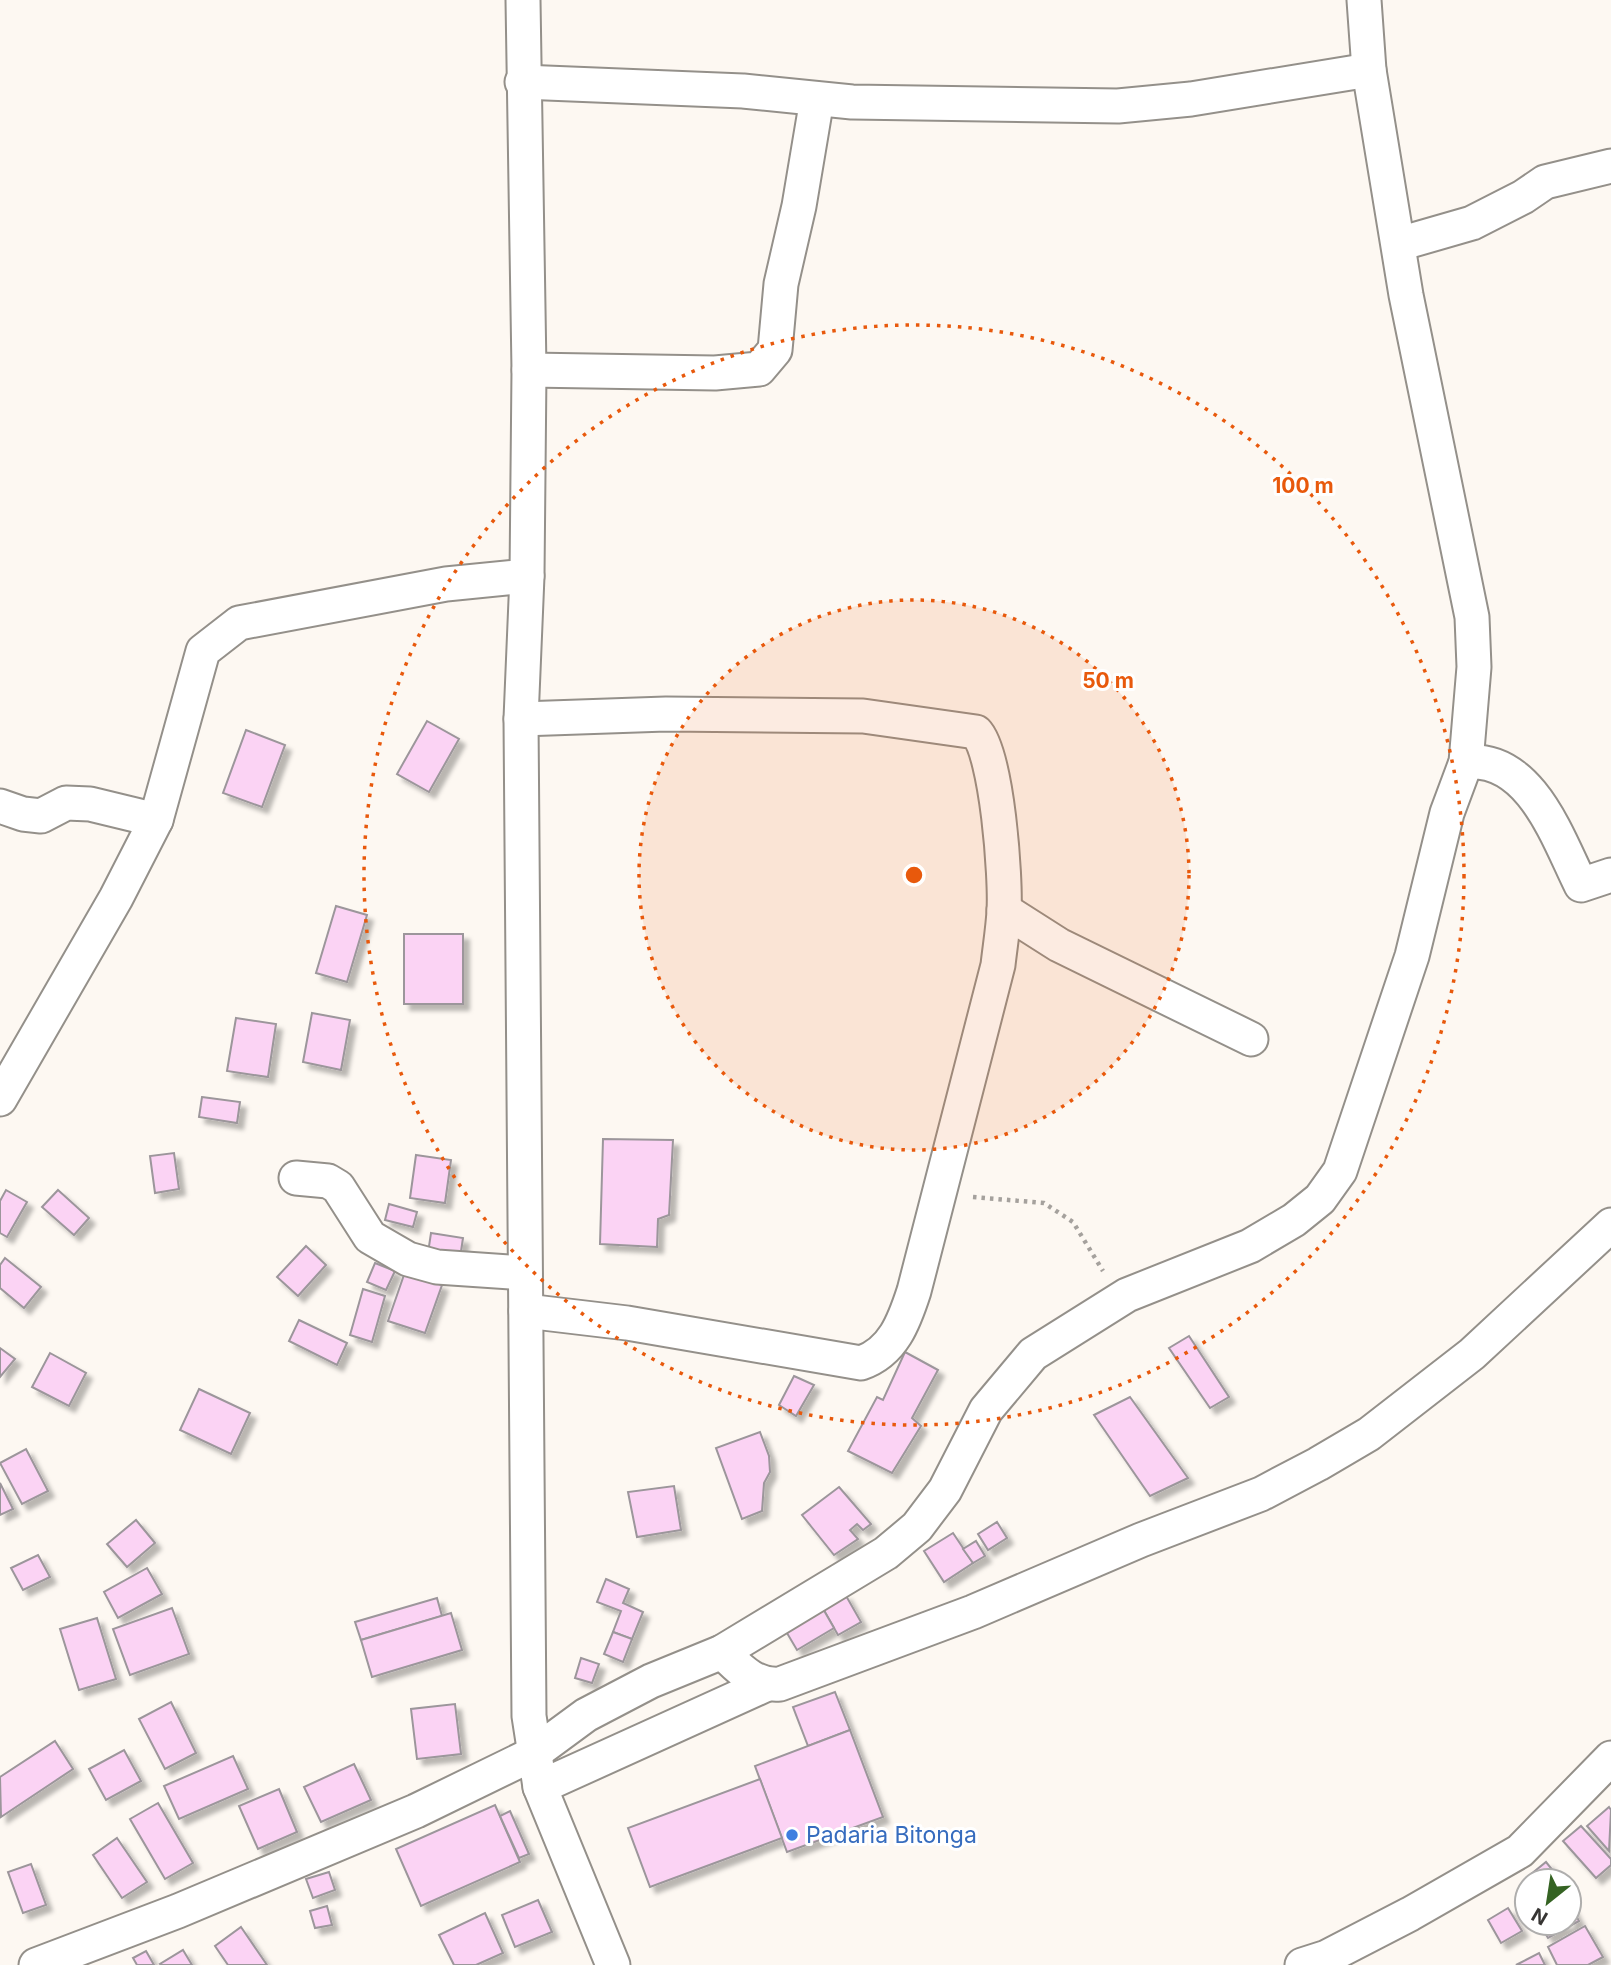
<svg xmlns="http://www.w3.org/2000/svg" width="1611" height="1965" font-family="Inter,sans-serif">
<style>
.building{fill:#fbd3f4;stroke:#9c969b;stroke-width:2;filter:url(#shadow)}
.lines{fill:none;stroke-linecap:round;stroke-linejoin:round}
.minor-casing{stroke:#94908a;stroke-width:37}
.path{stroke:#a5a19d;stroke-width:4.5;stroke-dasharray:3.5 5;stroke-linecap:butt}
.minor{stroke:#fff;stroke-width:33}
.ring{fill:none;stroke:#e8590c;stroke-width:3.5;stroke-dasharray:3.5 7}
.shop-dot{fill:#3f7fe0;stroke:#fff;stroke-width:2.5}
.labels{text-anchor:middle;stroke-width:6;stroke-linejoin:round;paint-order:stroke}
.shop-label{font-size:23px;fill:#366cbe;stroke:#fff;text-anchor:start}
.centre{fill:#e8590c;stroke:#fff;stroke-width:3.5}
.ring-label{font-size:21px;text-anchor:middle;font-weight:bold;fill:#e8590c;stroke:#fff;stroke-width:6;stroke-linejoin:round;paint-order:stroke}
</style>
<defs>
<filter id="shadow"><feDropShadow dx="6" dy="6" stdDeviation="2" flood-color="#0004"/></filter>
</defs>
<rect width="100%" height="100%" fill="#fdf8f2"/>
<g class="building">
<path d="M 427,721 L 459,739 L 429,792 L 397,774 Z"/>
<path d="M 246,730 L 285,745 L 262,807 L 223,793 Z"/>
<path d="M 336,906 L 367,915 L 347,982 L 316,973 Z"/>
<rect x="404" y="934" width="59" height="70"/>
<path d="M 312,1013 L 350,1020 L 341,1070 L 303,1062 Z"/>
<path d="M 236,1018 L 276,1024 L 268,1077 L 227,1071 Z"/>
<path d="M 202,1097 L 240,1102 L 237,1123 L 199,1117 Z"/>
<path d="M 603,1139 L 673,1140 L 669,1215 L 658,1219 L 657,1247 L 600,1244 Z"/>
<path d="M 174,1153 L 179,1189 L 155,1193 L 150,1156 Z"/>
<path d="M 416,1155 L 451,1160 L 445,1203 L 410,1198 Z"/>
<path d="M 6,1190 L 27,1202 L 7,1237 L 0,1233 L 0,1201 Z"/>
<path d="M 58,1190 L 89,1218 L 74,1235 L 42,1207 Z"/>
<path d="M 389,1204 L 417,1212 L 413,1227 L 385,1220 Z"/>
<path d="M 431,1233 L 463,1238 L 460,1258 L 428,1253 Z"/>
<path d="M 306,1246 L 326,1265 L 298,1296 L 277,1277 Z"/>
<path d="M 5,1258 L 41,1287 L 24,1308 L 0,1288 L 0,1265 Z"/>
<path d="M 375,1263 L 395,1271 L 386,1290 L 367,1282 Z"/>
<path d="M 405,1272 L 442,1285 L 425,1333 L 388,1321 Z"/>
<path d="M 363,1289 L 385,1296 L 372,1342 L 350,1335 Z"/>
<path d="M 299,1320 L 347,1343 L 337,1365 L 289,1341 Z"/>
<path d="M 1189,1336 L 1229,1397 L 1210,1408 L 1169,1348 Z"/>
<path d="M 0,1348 L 15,1359 L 0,1377 Z"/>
<path d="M 905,1352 L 938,1370 L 912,1418 L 921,1426 L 892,1473 L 848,1451 L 877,1397 L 883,1400 Z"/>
<path d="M 50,1353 L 86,1373 L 69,1406 L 32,1387 Z"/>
<path d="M 794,1376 L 814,1385 L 796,1416 L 779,1405 Z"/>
<path d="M 199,1389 L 250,1413 L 231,1454 L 180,1430 Z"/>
<path d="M 1130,1397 L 1188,1478 L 1150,1496 L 1094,1415 Z"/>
<path d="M 760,1432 L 769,1456 L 770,1472 L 764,1483 L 762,1511 L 742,1519 L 716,1448 Z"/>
<path d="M 26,1449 L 48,1491 L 22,1504 L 0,1463 Z"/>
<path d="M 0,1483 L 13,1509 L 0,1515 Z"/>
<path d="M 674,1486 L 681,1530 L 637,1537 L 628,1492 Z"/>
<path d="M 839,1487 L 871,1524 L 863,1530 L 857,1524 L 850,1530 L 858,1539 L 834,1555 L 802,1515 Z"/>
<path d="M 136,1520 L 155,1543 L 127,1567 L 107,1544 Z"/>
<path d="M 997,1522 L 1007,1538 L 988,1550 L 978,1534 Z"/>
<path d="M 953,1533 L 973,1563 L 944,1582 L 924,1551 Z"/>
<path d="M 976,1541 L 985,1556 L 973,1563 L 963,1549 Z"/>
<path d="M 38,1555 L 50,1577 L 23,1590 L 11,1568 Z"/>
<path d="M 147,1568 L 162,1594 L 118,1618 L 104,1592 Z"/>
<path d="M 606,1579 L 629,1589 L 623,1603 L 643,1612 L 632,1639 L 613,1632 L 621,1611 L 597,1602 Z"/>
<path d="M 845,1594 L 861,1622 L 838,1635 L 822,1607 Z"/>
<path d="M 437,1598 L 442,1616 L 361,1640 L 355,1622 Z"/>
<path d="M 822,1607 L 834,1628 L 797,1650 L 784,1628 Z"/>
<path d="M 172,1608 L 189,1654 L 130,1675 L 113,1629 Z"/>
<path d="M 451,1613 L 462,1650 L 372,1677 L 361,1640 Z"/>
<path d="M 97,1618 L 116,1679 L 79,1690 L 60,1629 Z"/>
<path d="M 613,1632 L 632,1639 L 623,1662 L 604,1654 Z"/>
<path d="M 581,1658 L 599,1664 L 592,1683 L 575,1678 Z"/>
<path d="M 835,1692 L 850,1730 L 808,1746 L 793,1707 Z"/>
<path d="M 171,1702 L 196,1753 L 165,1769 L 139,1719 Z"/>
<path d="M 455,1704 L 461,1754 L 417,1759 L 411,1709 Z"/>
<path d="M 850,1730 L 883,1817 L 787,1852 L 755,1766 Z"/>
<path d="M 55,1741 L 73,1769 L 1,1817 L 0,1777 Z"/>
<path d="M 124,1750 L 141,1781 L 106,1800 L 89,1769 Z"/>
<path d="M 233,1756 L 248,1789 L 179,1819 L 164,1786 Z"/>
<path d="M 354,1764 L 371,1800 L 321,1822 L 304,1787 Z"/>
<path d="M 760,1779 L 782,1838 L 650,1887 L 628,1828 Z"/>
<path d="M 279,1789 L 297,1832 L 258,1849 L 239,1806 Z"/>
<path d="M 158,1803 L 193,1863 L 165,1879 L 130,1819 Z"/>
<path d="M 495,1805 L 520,1862 L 421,1906 L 396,1849 Z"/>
<path d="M 1609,1807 L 1611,1810 L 1609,1851 L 1587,1826 Z"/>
<path d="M 510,1811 L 529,1854 L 519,1858 L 500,1816 Z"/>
<path d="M 1581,1826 L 1611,1859 L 1611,1865 L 1596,1878 L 1563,1841 Z"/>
<path d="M 117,1838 L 147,1882 L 122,1898 L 93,1855 Z"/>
<path d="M 1546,1862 L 1559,1878 L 1555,1881 L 1527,1882 L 1525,1879 Z"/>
<path d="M 31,1864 L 46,1905 L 23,1913 L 8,1872 Z"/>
<path d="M 329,1872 L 335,1890 L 313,1898 L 306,1879 Z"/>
<path d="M 538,1900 L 552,1932 L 515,1947 L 502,1915 Z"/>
<path d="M 1569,1903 L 1579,1921 L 1548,1938 L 1539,1923 L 1569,1923 Z"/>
<path d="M 327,1906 L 332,1925 L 315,1928 L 310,1911 Z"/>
<path d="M 1508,1908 L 1522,1931 L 1501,1943 L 1488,1920 Z"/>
<path d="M 485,1913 L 503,1953 L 476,1965 L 454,1965 L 439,1935 Z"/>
<path d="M 1585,1926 L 1603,1957 L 1588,1965 L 1557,1965 L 1548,1947 Z"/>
<path d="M 241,1927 L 267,1965 L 228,1965 L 215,1946 Z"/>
<path d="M 183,1950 L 192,1965 L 161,1965 L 160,1964 Z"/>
<path d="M 146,1951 L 154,1965 L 137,1965 L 133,1958 Z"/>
<path d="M 1539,1953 L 1545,1965 L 1516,1965 Z"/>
</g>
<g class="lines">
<g class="minor-casing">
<g id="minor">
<path d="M 523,0 L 529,370 L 527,576 L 521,719 L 529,1716 L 540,1787 L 613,1965"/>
<path d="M 522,82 L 743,91 L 852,102 L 1118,106 L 1191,99 L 1369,70"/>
<path d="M 1399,244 L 1472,223 L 1523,197 L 1545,182 L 1611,166"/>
<path d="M 529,370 L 715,373 L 759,369 L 775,350 L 781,284 L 799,206 L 817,99"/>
<path d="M 521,719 L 666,714 L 863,716 L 976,732 C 997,753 1006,878 1004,911 C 1003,929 1000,947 998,965 L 914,1291 C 904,1322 893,1352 861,1363 L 627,1323 L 526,1311"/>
<path d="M 1466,762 C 1531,756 1558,839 1581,885 L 1611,875"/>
<path d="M 0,806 L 23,814 L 41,816 L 66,803 L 90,804 L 156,820"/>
<path d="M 1004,910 L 1059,945 L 1251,1039"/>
<path d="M 0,1099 L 116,898 L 156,820 L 203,651 L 239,623 L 446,584 L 527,576"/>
<path d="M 296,1178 L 328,1181 L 338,1187 L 370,1237 L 408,1259 L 437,1267 L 524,1273"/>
<path d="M 722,1652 C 740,1669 754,1686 780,1684 L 973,1612 L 1141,1540 L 1261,1494 L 1318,1464 L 1369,1434 L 1472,1354 L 1611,1225"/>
<path d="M 540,1787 L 765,1685"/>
<path d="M 36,1965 L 178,1911 L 416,1811 L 533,1754 L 586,1715 L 651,1681 L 722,1652 L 886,1553 L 917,1527 L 945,1490 L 986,1410 L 1033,1354 L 1127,1295 L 1250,1246 L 1294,1220 L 1320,1199 L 1340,1171 L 1412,956 L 1447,813 L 1466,762 L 1474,667 L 1472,617 L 1406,295 L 1369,70 L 1364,0"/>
<path d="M 1302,1965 L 1327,1957 L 1410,1914 L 1520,1851 L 1611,1758"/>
</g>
</g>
<path class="path" d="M 973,1197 L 1044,1203 L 1073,1222 L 1103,1271"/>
<use href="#minor" class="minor"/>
</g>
<circle cx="914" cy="875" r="275" fill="#e8590c" fill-opacity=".12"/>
<g class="ring">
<circle cx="914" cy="875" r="275"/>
<circle cx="914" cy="875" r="550"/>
</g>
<circle class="shop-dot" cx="792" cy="1835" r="7"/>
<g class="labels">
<g class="shop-label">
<text x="806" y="1843">Padaria Bitonga</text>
</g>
</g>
<circle cx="914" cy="875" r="10" class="centre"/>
<g class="ring-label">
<text x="1303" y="493">100 m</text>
<text x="1108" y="688">50 m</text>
</g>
<g transform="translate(1548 1902) rotate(210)"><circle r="33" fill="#ffffff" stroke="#afaead" stroke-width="2"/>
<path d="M0-5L12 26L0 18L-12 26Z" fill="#356323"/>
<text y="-10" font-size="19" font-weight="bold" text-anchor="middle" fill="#373533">N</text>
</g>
</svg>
